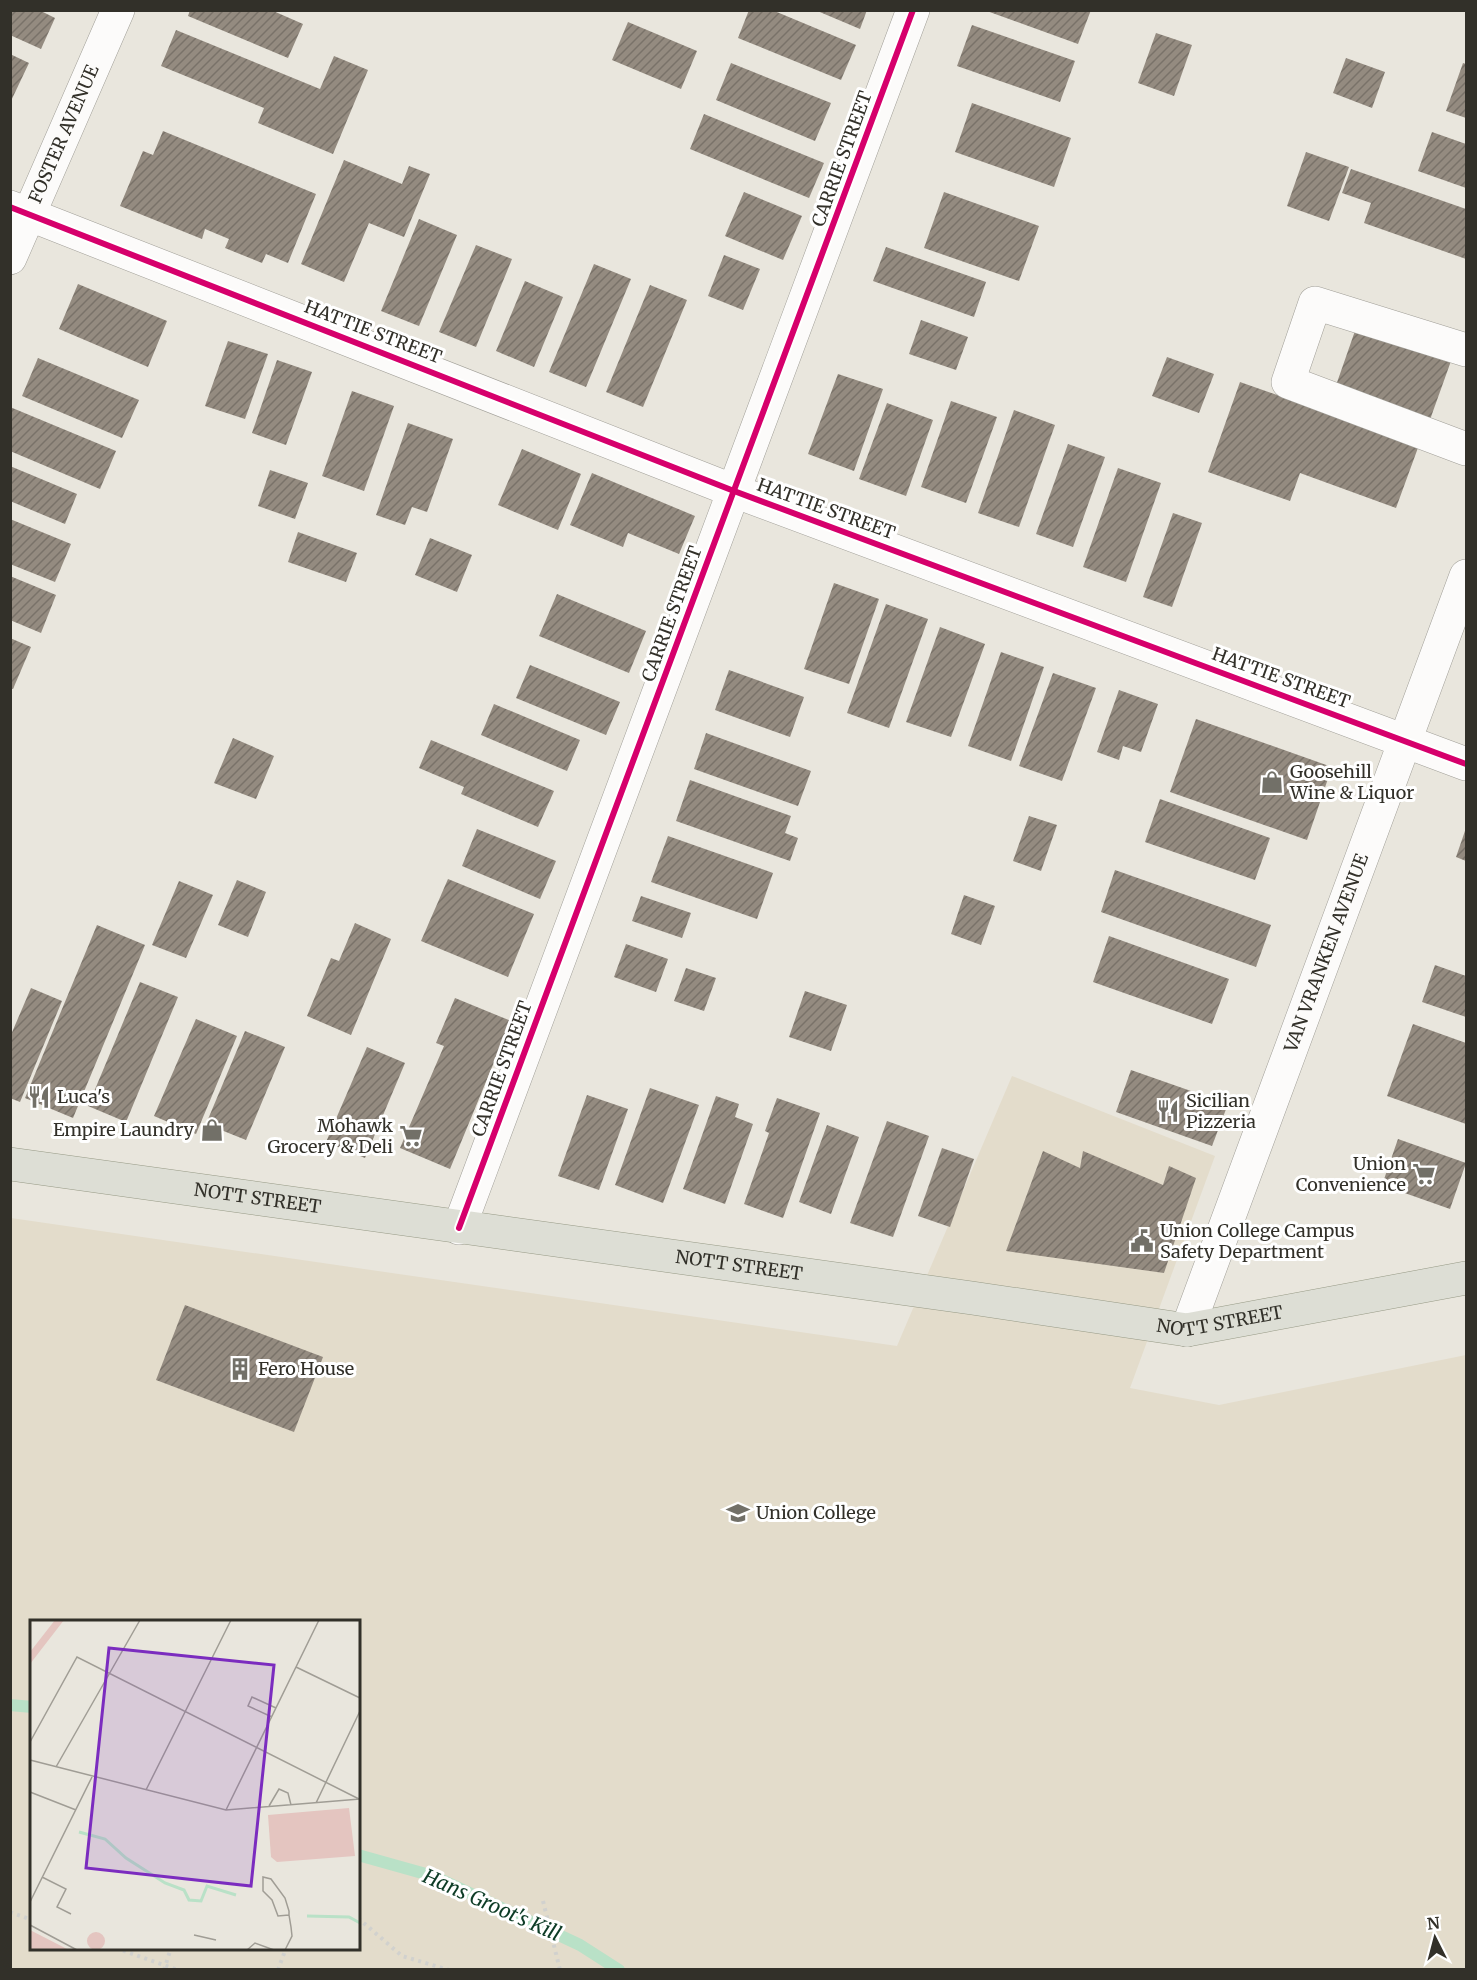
<svg xmlns="http://www.w3.org/2000/svg" width="1477" height="1980" font-family="Merriweather,serif">
<style>
.built{fill:#e3dccb;fill-rule:evenodd}
.lines{fill:none;stroke-linecap:round;stroke-linejoin:round}
.stream{stroke:#b9e1c7;stroke-width:12}
.building{fill:url(#building-hatch)}
.minor-casing{stroke:#a19f98;stroke-width:34}
.major-casing{stroke:#979a86;stroke-width:34}
.path{stroke:#d1d1ce;stroke-width:4;stroke-dasharray:3 4.5;stroke-linecap:butt}
.minor{stroke:#fcfbfa;stroke-width:33}
.major{stroke:#ddded5;stroke-width:33}
.cycleway-casing{stroke:#fff;stroke-width:10}
.cycleway{stroke:#d6006c;stroke-width:6}
.labels{text-anchor:middle;stroke-width:6;stroke-linejoin:round;paint-order:stroke}
.street-label{font-size:18px;fill:#323029;stroke:#fff}
.poi-label{font-size:18px;fill:#323029;stroke:#fff;text-anchor:start}
.water-label{font-size:20px;font-style:italic;fill:#0d3c26;stroke:#fff}
.inset-river{fill:none;stroke:#b9e1c7;stroke-width:3}
.inset-road{fill:none;stroke:#a09d95;stroke-width:1.5}
.view{fill:#7b2cbf;fill-opacity:0.15;stroke:#7b2cbf;stroke-width:3}
.inset-edge{fill:none;stroke:#323029;stroke-width:3}
</style>
<defs>
<pattern id="building-hatch" width="6" height="6" patternUnits="userSpaceOnUse" patternTransform="scale(1.5)"><rect width="6" height="6" fill="#948b80"/><path d="M-1 1l2-2M0 6l6-6M5 7l2-2" fill="none" stroke="#797269"/></pattern>
</defs>
<rect width="100%" height="100%" fill="#e9e6dd"/>
<path class="built" d="M 1012,1076 L 1215,1156 L 1130,1388 L 1219,1405 L 1466,1355 L 1466,1969 L 11,1970 L 11,1218 L 897,1346 ZM 32,1622 L 358,1622 L 358,1948 L 32,1948 Z"/>
<g class="lines">
<g class="stream">
<path d="M 10,1705 L 32,1707"/>
<path d="M 358,1855 L 433,1876 L 580,1945 L 619,1970"/>
</g>
</g>
<g class="building">
<path d="M 10,10 L 39,10 L 55,18 L 41,49 L 10,35 Z"/>
<path d="M 190,10 L 271,10 L 303,24 L 288,58 L 188,16 Z"/>
<path d="M 749,10 L 772,10 L 856,45 L 841,80 L 738,38 Z"/>
<path d="M 815,10 L 867,10 L 860,29 Z"/>
<path d="M 984,10 L 1091,10 L 1078,44 Z"/>
<path d="M 628,22 L 697,51 L 681,89 L 612,60 Z"/>
<path d="M 972,25 L 1075,61 L 1060,102 L 957,66 Z"/>
<path d="M 176,30 L 320,89 L 334,56 L 368,70 L 333,154 L 258,123 L 264,108 L 161,66 Z"/>
<path d="M 1156,33 L 1192,45 L 1174,96 L 1138,83 Z"/>
<path d="M 10,54 L 29,63 L 10,103 Z"/>
<path d="M 1346,58 L 1385,72 L 1372,108 L 1333,93 Z"/>
<path d="M 731,63 L 831,103 L 815,141 L 716,100 Z"/>
<path d="M 1463,63 L 1466,64 L 1466,118 L 1446,111 Z"/>
<path d="M 972,103 L 1071,138 L 1054,187 L 955,152 Z"/>
<path d="M 704,114 L 824,163 L 809,198 L 690,149 Z"/>
<path d="M 163,131 L 316,194 L 288,263 L 266,254 L 262,263 L 225,248 L 229,239 L 205,229 L 202,239 L 120,206 L 143,151 L 153,155 Z"/>
<path d="M 1432,132 L 1466,144 L 1466,188 L 1418,171 Z"/>
<path d="M 1306,152 L 1349,167 L 1329,221 L 1287,206 Z"/>
<path d="M 344,160 L 402,184 L 409,166 L 430,174 L 404,237 L 369,223 L 344,282 L 301,264 Z"/>
<path d="M 1351,169 L 1466,209 L 1466,259 L 1364,223 L 1371,203 L 1342,193 Z"/>
<path d="M 744,192 L 802,216 L 783,260 L 725,236 Z"/>
<path d="M 944,192 L 1039,226 L 1019,281 L 924,248 Z"/>
<path d="M 419,219 L 457,235 L 419,326 L 381,311 Z"/>
<path d="M 476,245 L 512,259 L 476,347 L 439,332 Z"/>
<path d="M 886,247 L 986,282 L 974,317 L 873,281 Z"/>
<path d="M 724,255 L 760,269 L 743,310 L 708,296 Z"/>
<path d="M 594,264 L 631,279 L 586,387 L 549,372 Z"/>
<path d="M 525,281 L 563,297 L 534,367 L 496,351 Z"/>
<path d="M 78,284 L 167,321 L 148,367 L 59,329 Z"/>
<path d="M 650,285 L 687,300 L 643,407 L 606,392 Z"/>
<path d="M 921,320 L 968,337 L 956,370 L 909,354 Z"/>
<path d="M 1356,328 L 1451,361 L 1427,428 L 1333,394 Z"/>
<path d="M 228,341 L 268,354 L 245,419 L 205,406 Z"/>
<path d="M 1167,357 L 1214,374 L 1199,413 L 1152,396 Z"/>
<path d="M 38,358 L 139,400 L 122,438 L 22,396 Z"/>
<path d="M 277,360 L 312,372 L 286,445 L 252,433 Z"/>
<path d="M 838,374 L 883,389 L 854,471 L 808,454 Z"/>
<path d="M 1240,382 L 1419,445 L 1396,508 L 1300,473 L 1290,501 L 1208,472 Z"/>
<path d="M 352,391 L 394,406 L 364,491 L 322,476 Z"/>
<path d="M 951,401 L 997,417 L 966,503 L 921,487 Z"/>
<path d="M 887,403 L 933,420 L 906,496 L 859,479 Z"/>
<path d="M 10,407 L 116,451 L 100,489 L 10,451 Z"/>
<path d="M 1014,410 L 1055,425 L 1019,527 L 978,513 Z"/>
<path d="M 408,423 L 453,439 L 427,512 L 412,507 L 405,525 L 376,515 Z"/>
<path d="M 1068,444 L 1105,457 L 1073,547 L 1036,534 Z"/>
<path d="M 522,449 L 581,474 L 558,530 L 498,505 Z"/>
<path d="M 10,466 L 77,494 L 65,524 L 10,501 Z"/>
<path d="M 1118,468 L 1161,483 L 1126,582 L 1083,567 Z"/>
<path d="M 270,470 L 308,483 L 295,519 L 258,506 Z"/>
<path d="M 592,473 L 695,516 L 679,554 L 628,533 L 623,547 L 570,525 Z"/>
<path d="M 1173,513 L 1202,523 L 1172,607 L 1143,597 Z"/>
<path d="M 10,519 L 71,544 L 55,582 L 10,564 Z"/>
<path d="M 298,532 L 357,553 L 346,582 L 288,562 Z"/>
<path d="M 430,538 L 472,555 L 457,592 L 415,575 Z"/>
<path d="M 10,576 L 56,595 L 41,633 L 10,620 Z"/>
<path d="M 834,583 L 879,599 L 849,684 L 804,669 Z"/>
<path d="M 557,594 L 646,631 L 629,673 L 539,636 Z"/>
<path d="M 886,604 L 928,619 L 889,728 L 847,713 Z"/>
<path d="M 940,627 L 985,644 L 951,737 L 906,722 Z"/>
<path d="M 10,638 L 31,647 L 13,689 L 10,688 Z"/>
<path d="M 1001,652 L 1044,667 L 1011,761 L 968,746 Z"/>
<path d="M 530,665 L 620,702 L 606,735 L 516,698 Z"/>
<path d="M 729,670 L 804,697 L 790,737 L 715,710 Z"/>
<path d="M 1053,673 L 1096,688 L 1062,781 L 1019,766 Z"/>
<path d="M 1119,690 L 1158,704 L 1141,752 L 1123,746 L 1119,760 L 1097,752 Z"/>
<path d="M 494,704 L 580,740 L 567,771 L 481,735 Z"/>
<path d="M 1196,719 L 1332,767 L 1307,840 L 1170,792 Z"/>
<path d="M 706,733 L 811,771 L 798,806 L 694,769 Z"/>
<path d="M 233,738 L 274,756 L 256,799 L 214,783 Z"/>
<path d="M 431,740 L 554,791 L 538,827 L 461,794 L 464,787 L 419,768 Z"/>
<path d="M 690,780 L 791,816 L 785,833 L 798,838 L 790,861 L 676,821 Z"/>
<path d="M 1160,799 L 1270,838 L 1255,880 L 1145,842 Z"/>
<path d="M 1029,816 L 1057,825 L 1041,871 L 1013,861 Z"/>
<path d="M 1466,828 L 1466,861 L 1456,857 Z"/>
<path d="M 477,829 L 556,861 L 540,899 L 462,866 Z"/>
<path d="M 668,836 L 773,873 L 757,919 L 651,882 Z"/>
<path d="M 1115,870 L 1271,925 L 1256,967 L 1101,912 Z"/>
<path d="M 448,879 L 534,914 L 508,977 L 421,941 Z"/>
<path d="M 237,880 L 266,892 L 248,937 L 218,925 Z"/>
<path d="M 179,881 L 213,895 L 186,958 L 152,945 Z"/>
<path d="M 964,895 L 995,906 L 981,945 L 951,934 Z"/>
<path d="M 641,896 L 691,913 L 682,938 L 632,921 Z"/>
<path d="M 355,923 L 391,939 L 351,1035 L 307,1016 L 331,958 L 339,961 Z"/>
<path d="M 97,925 L 145,945 L 73,1118 L 25,1098 Z"/>
<path d="M 1109,936 L 1229,979 L 1212,1024 L 1093,982 Z"/>
<path d="M 626,944 L 668,959 L 656,992 L 614,977 Z"/>
<path d="M 1435,965 L 1466,976 L 1466,1017 L 1422,1002 Z"/>
<path d="M 686,968 L 716,978 L 704,1011 L 674,1001 Z"/>
<path d="M 140,982 L 178,997 L 126,1122 L 88,1106 Z"/>
<path d="M 31,988 L 62,1001 L 20,1102 L 10,1098 L 10,1037 Z"/>
<path d="M 805,991 L 847,1005 L 831,1051 L 789,1037 Z"/>
<path d="M 455,998 L 511,1021 L 450,1169 L 400,1148 L 444,1046 L 436,1043 Z"/>
<path d="M 196,1019 L 237,1036 L 196,1134 L 154,1116 Z"/>
<path d="M 1413,1024 L 1466,1043 L 1466,1124 L 1387,1096 Z"/>
<path d="M 245,1031 L 285,1047 L 246,1140 L 206,1124 Z"/>
<path d="M 367,1047 L 405,1063 L 365,1158 L 326,1142 Z"/>
<path d="M 1131,1070 L 1228,1104 L 1212,1146 L 1116,1112 Z"/>
<path d="M 650,1088 L 699,1105 L 663,1203 L 615,1185 Z"/>
<path d="M 587,1095 L 628,1109 L 599,1190 L 558,1176 Z"/>
<path d="M 716,1096 L 739,1104 L 735,1117 L 753,1124 L 725,1204 L 683,1189 Z"/>
<path d="M 777,1098 L 820,1113 L 783,1218 L 744,1204 L 769,1133 L 765,1131 Z"/>
<path d="M 887,1121 L 929,1136 L 893,1237 L 850,1223 Z"/>
<path d="M 827,1125 L 859,1137 L 831,1214 L 799,1202 Z"/>
<path d="M 1398,1139 L 1466,1163 L 1450,1209 L 1382,1185 Z"/>
<path d="M 942,1148 L 974,1159 L 950,1227 L 918,1216 Z"/>
<path d="M 1043,1151 L 1080,1168 L 1083,1151 L 1163,1185 L 1169,1166 L 1196,1178 L 1164,1273 L 1006,1251 Z"/>
<path d="M 185,1305 L 323,1357 L 294,1432 L 156,1380 Z"/>
</g>
<g class="lines">
<g class="minor-casing">
<g id="minor">
<path d="M 10,207 L 734,491 L 1466,764"/>
<path id="s1" d="M 10,258 L 118,10"/>
<path d="M 1466,350 L 1315,303 L 1288,382 L 1466,449"/>
<path d="M 459,1228 L 913,10"/>
<path id="s2" d="M 1187,1330 L 1466,576"/>
</g>
</g>
<g class="major-casing">
<g id="major">
<path id="s3" d="M 10,1164 L 972,1298 L 1187,1330 L 1466,1278"/>
</g>
</g>
<g class="path">
<path d="M 543,1901 L 560,1970"/>
<path d="M 10,1912 L 32,1920"/>
<path d="M 358,1918 L 402,1956 L 449,1970"/>
<path d="M 116,1948 L 178,1970"/>
<path d="M 164,1970 L 171,1948"/>
<path d="M 278,1970 L 286,1948"/>
</g>
<use href="#minor" class="minor"/>
<use href="#major" class="major"/>
<g class="cycleway-casing">
<g id="cycleway">
<path d="M 10,207 L 734,491 L 1466,764"/>
<path d="M 459,1228 L 913,10"/>
</g>
</g>
<use href="#cycleway" class="cycleway"/>
</g>
<defs>
<g id="shop-bare" transform="scale(1.8)"><path d="M-5-2.5h2.3a2.7 3.5 0 0 1 5.4 0H5L5.5 6h-11ZM-1.5-2.5h3a1.5 2.3 0 0 0-3 0Z" fill="#727068" stroke="#fff" stroke-width="2.5" paint-order="stroke"/></g>
<g id="restaurant-bare" transform="scale(1.8)"><path d="M-5-6h1v4h1v-4h1v4h1v-4h1v5L-1.5 .5V6h-2V.5L-5-1ZM5-6V6H3V1.5H1.5Q1.5-4 5-6Z" fill="#727068" stroke="#fff" stroke-width="2.5" paint-order="stroke"/></g>
<g id="supermarket-bare" transform="scale(1.8)"><path d="M-6-5.5h2.5l.6 2H6L4.5 2H-2.5L-4.4-4H-6ZM-1.5 3.2a1.3 1.3 0 1 0 .1 0ZM3 3.2a1.3 1.3 0 1 0 .1 0Z" fill="#727068" stroke="#fff" stroke-width="2.5" paint-order="stroke"/></g>
<g id="civic-bare" transform="scale(1.8)"><path d="M-.6-6.5H3V-4.5H.6V-3L4-1V1h2V6H-6V1h2V-1L-.6-3ZM-1.2 2.5V6h2.4V2.5Z" fill="#727068" stroke="#fff" stroke-width="2.5" paint-order="stroke"/></g>
<g id="building-bare" transform="scale(1.8)"><path d="M-4-6H4V6H1V3H-1V6H-4ZM-2.5-4.3h1.7v1.8h-1.7ZM.8-4.3h1.7v1.8H.8ZM-2.5-1h1.7V.8h-1.7ZM.8-1h1.7V.8H.8Z" fill="#727068" stroke="#fff" stroke-width="2.5" paint-order="stroke"/></g>
<g id="university-bare" transform="scale(1.8)"><path d="M0-5L7-2L0 1L-7-2ZM-4 1L0 2.5L4 1V4Q0 6-4 4Z" fill="#727068" stroke="#fff" stroke-width="2.5" paint-order="stroke"/></g>
</defs>
<g fill-rule="evenodd">
<use href="#shop-bare" x="1272" y="782"/>
<use href="#restaurant-bare" x="39" y="1097"/>
<use href="#restaurant-bare" x="1168" y="1111"/>
<use href="#shop-bare" x="212" y="1130"/>
<use href="#supermarket-bare" x="411" y="1136"/>
<use href="#supermarket-bare" x="1424" y="1174"/>
<use href="#civic-bare" x="1142" y="1241"/>
<use href="#building-bare" x="240" y="1369"/>
<use href="#university-bare" x="738" y="1513"/>
</g>
<g class="labels">
<g class="street-label">
<text dy="6" stroke="none"><textPath href="#s1" startOffset="135">FOSTER AVENUE</textPath></text>
<text transform="translate(842 159) rotate(-70)" y="6">CARRIE STREET</text>
<text transform="translate(373 332) rotate(21)" y="6">HATTIE STREET</text>
<text transform="translate(826 509) rotate(20)" y="6">HATTIE STREET</text>
<text transform="translate(672 614) rotate(-70)" y="6">CARRIE STREET</text>
<text transform="translate(1281 678) rotate(20)" y="6">HATTIE STREET</text>
<text dy="6" stroke="none"><textPath href="#s2" startOffset="402">VAN VRANKEN AVENUE</textPath></text>
<text transform="translate(502 1069) rotate(-70)" y="6">CARRIE STREET</text>
<text dy="6" stroke="none"><textPath href="#s3" startOffset="250">NOTT STREET</textPath></text>
<text dy="6" stroke="none"><textPath href="#s3" startOffset="736">NOTT STREET</textPath></text>
<text dy="6" stroke="none"><textPath href="#s3" startOffset="1222">NOTT STREET</textPath></text>
</g>
<g class="poi-label">
<text x="1290" y="778">Goosehill<tspan x="1290" dy="21">Wine &amp; Liquor</tspan></text>
<text x="57" y="1103">Luca's</text>
<text x="1186" y="1107">Sicilian<tspan x="1186" dy="21">Pizzeria</tspan></text>
<text x="393" y="1132" text-anchor="end">Mohawk<tspan x="393" dy="21">Grocery &amp; Deli</tspan></text>
<text x="194" y="1136" text-anchor="end">Empire Laundry</text>
<text x="1406" y="1170" text-anchor="end">Union<tspan x="1406" dy="21">Convenience</tspan></text>
<text x="1160" y="1237">Union College Campus<tspan x="1160" dy="21">Safety Department</tspan></text>
<text x="258" y="1375">Fero House</text>
<text x="756" y="1519">Union College</text>
</g>
<g class="water-label">
<text transform="translate(492 1905) rotate(24)" y="7">Hans Groot's Kill</text>
</g>
</g>
<g transform="translate(30 1620)">
<rect width="330" height="330" fill="#e9e6dd"/>
<path d="M 0,310 L 39,330 L 0,330 ZM57 321a9 9 0 1 1 18 0a9 9 0 1 1-18 0Z" fill="#e4c5c0"/>
<path d="M 25,0 L 34,0 L 0,44 L 0,32 Z" fill="#e4c5c0"/>
<path d="M 319,188 L 325,236 L 247,242 L 241,237 L 238,195 Z" fill="#e4c5c0"/>
<path class="inset-river" d="M 49,212 L 75,219 L 96,238 L 135,263 L 154,270 L 159,280 L 171,281 L 177,266 L 206,275M 277,296 L 319,297 L 330,303"/>
<path class="inset-road" d="M 266,47 L 330,78M 242,97 L 218,86 L 222,77 L 246,88M 0,122 L 47,37 L 329,179M 0,140 L 196,190 L 330,179M 26,147 L 110,0M 116,170 L 201,0M 0,172 L 46,190M 286,183 L 330,91M 239,186 L 249,169 L 258,173 L 261,185M 196,190 L 289,0M 12,257 L 36,269 L 27,287 L 41,294M 0,282 L 62,157M 0,305 L 47,330M 164,315 L 186,320M 217,330 L 225,323 L 244,330M 255,330 L 262,316 L 261,307 L 259,295 L 259,291 L 255,278 L 241,259 L 233,257 L 233,271 L 242,280 L 248,296 L 259,295"/>
<path class="view" d="M 79,28 L 244,45 L 221,266 L 56,248 Z"/>
<rect width="330" height="330" class="inset-edge"/>
</g>
<rect width="1477" height="1980" fill="none" stroke="#323029" stroke-width="24"/>
<g transform="translate(1435 1938) rotate(354)" stroke="#ffffff" stroke-width="4.5" paint-order="stroke">
<path d="M0-4.5L10 22L0 15L-10 22Z" fill="#323029"/>
<text y="-9" font-size="16" font-weight="bold" text-anchor="middle" fill="#323029">N</text>
</g>
</svg>
